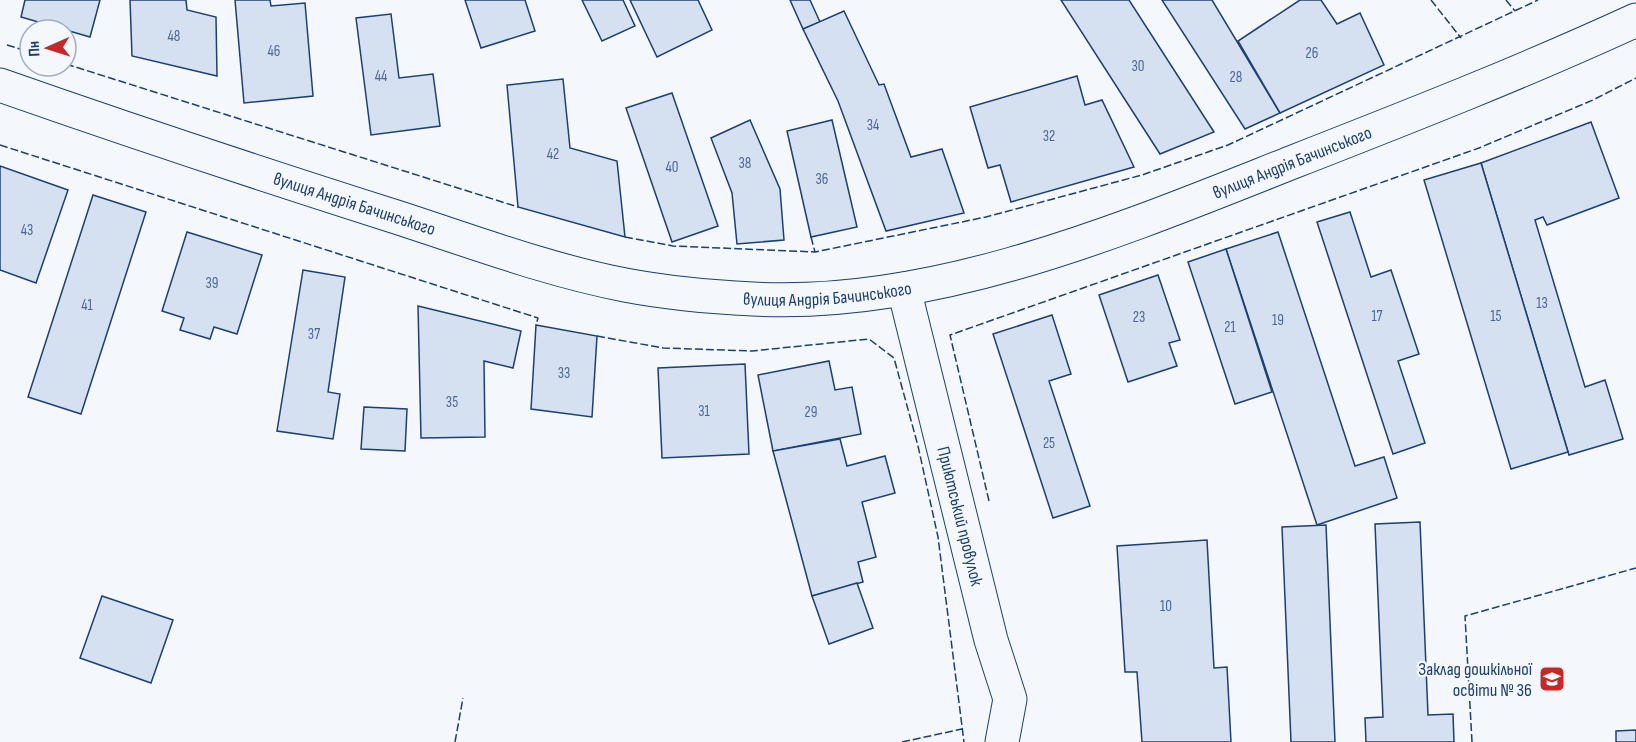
<svg xmlns="http://www.w3.org/2000/svg" width="1636" height="742" font-family="'Sofia Sans Condensed',sans-serif">
<style>
.building{fill:#d5e0f0;stroke:#1d3f73;stroke-width:1.5}
.lines{fill:none;stroke-linecap:round;stroke-linejoin:round}
.minor-casing{stroke:#1d3f73;stroke-width:35}
.minor{stroke:#f4f7fb;stroke-width:33}
.fence{stroke:#1d3f73;stroke-width:1.5;stroke-dasharray:8 3;stroke-linecap:butt}
.labels{text-anchor:middle;stroke-width:4.5;stroke-linejoin:round;paint-order:stroke}
.number-label{font-size:15px;fill:#4b6792}
.street-label{font-size:18px;fill:#1d3f73;stroke:#f4f7fb}
.poi-label{font-size:18px;fill:#1d3f73;stroke:#f4f7fb;text-anchor:end}
</style>
<rect width="100%" height="100%" fill="#f4f7fb"/>
<g class="building">
<path d="M 25,0 L 100,0 L 90,37 L 21,17 Z"/>
<path d="M 130,0 L 186,0 L 187,10 L 216,17 L 217,76 L 132,56 Z"/>
<path d="M 235,0 L 270,0 L 271,6 L 305,3 L 313,96 L 244,103 Z"/>
<path d="M 465,0 L 525,0 L 535,31 L 481,48 Z"/>
<path d="M 582,0 L 623,0 L 635,26 L 602,41 Z"/>
<path d="M 630,0 L 698,0 L 712,30 L 657,57 Z"/>
<path d="M 790,0 L 810,0 L 820,22 L 803,29 Z"/>
<path d="M 1061,0 L 1129,0 L 1214,132 L 1160,154 Z"/>
<path d="M 1162,0 L 1212,0 L 1280,113 L 1245,129 Z"/>
<path d="M 1300,0 L 1321,0 L 1337,24 L 1360,13 L 1384,65 L 1280,113 L 1238,41 Z"/>
<path d="M 844,11 L 879,85 L 884,84 L 911,157 L 942,149 L 964,213 L 886,231 L 838,101 L 803,29 Z"/>
<path d="M 391,14 L 399,78 L 433,74 L 440,126 L 371,135 L 356,18 Z"/>
<path d="M 1077,76 L 1085,105 L 1102,100 L 1134,167 L 1011,202 L 1000,165 L 988,168 L 970,107 Z"/>
<path d="M 563,79 L 570,148 L 617,161 L 625,237 L 518,207 L 507,85 Z"/>
<path d="M 672,93 L 718,226 L 672,242 L 626,108 Z"/>
<path d="M 750,120 L 780,189 L 784,240 L 737,244 L 732,193 L 711,138 Z"/>
<path d="M 832,120 L 857,227 L 811,237 L 787,131 Z"/>
<path d="M 1591,122 L 1619,198 L 1547,225 L 1543,217 L 1535,220 L 1585,387 L 1605,380 L 1623,439 L 1569,455 L 1481,163 Z"/>
<path d="M 1481,163 L 1568,452 L 1511,469 L 1424,180 Z"/>
<path d="M 0,166 L 68,190 L 36,283 L 0,270 Z"/>
<path d="M 93,195 L 146,212 L 81,414 L 28,397 Z"/>
<path d="M 1350,212 L 1371,277 L 1391,270 L 1419,354 L 1398,361 L 1425,443 L 1393,454 L 1317,222 Z"/>
<path d="M 187,232 L 262,255 L 237,334 L 214,327 L 210,339 L 180,330 L 184,318 L 162,311 Z"/>
<path d="M 1278,232 L 1355,466 L 1384,457 L 1397,498 L 1317,525 L 1226,249 Z"/>
<path d="M 1226,249 L 1272,392 L 1235,404 L 1188,262 Z"/>
<path d="M 303,270 L 345,277 L 328,392 L 340,394 L 333,439 L 277,431 Z"/>
<path d="M 1158,275 L 1180,340 L 1169,343 L 1177,366 L 1128,382 L 1099,295 Z"/>
<path d="M 418,306 L 521,331 L 513,368 L 484,361 L 485,437 L 421,438 Z"/>
<path d="M 1052,315 L 1071,374 L 1049,381 L 1090,506 L 1053,518 L 993,334 Z"/>
<path d="M 536,325 L 597,336 L 592,417 L 531,409 Z"/>
<path d="M 829,361 L 835,390 L 852,387 L 861,434 L 773,451 L 758,375 Z"/>
<path d="M 745,364 L 749,454 L 662,458 L 658,368 Z"/>
<path d="M 364,407 L 407,409 L 405,451 L 361,449 Z"/>
<path d="M 840,439 L 847,466 L 885,456 L 895,493 L 862,502 L 876,557 L 858,562 L 863,582 L 812,596 L 773,451 Z"/>
<path d="M 1420,522 L 1428,715 L 1453,714 L 1454,742 L 1366,742 L 1365,718 L 1383,717 L 1375,524 Z"/>
<path d="M 1326,525 L 1335,742 L 1291,742 L 1282,527 Z"/>
<path d="M 1207,540 L 1214,668 L 1227,667 L 1231,742 L 1142,742 L 1137,672 L 1125,672 L 1117,546 Z"/>
<path d="M 857,583 L 873,628 L 829,644 L 812,596 Z"/>
<path d="M 102,596 L 173,620 L 151,683 L 80,658 Z"/>
<path d="M 1636,730 L 1636,742 L 1616,742 L 1616,731 Z"/>
</g>
<g class="lines">
<g class="minor-casing">
<g id="minor">
<path id="s1" d="M 0,85 C 131,131 261,174 393,216 C 468,240 547,270 625,285 C 667,293 711,297 753,299 C 936,309 1126,228 1293,162 C 1408,117 1523,72 1636,20"/>
<path id="s2" d="M 904,289 L 991,640 L 1010,699 L 1002,742"/>
</g>
</g>
<use href="#minor" class="minor"/>
<g class="fence">
<path d="M 1431,0 L 1461,38"/>
<path d="M 1506,0 L 1515,11"/>
<path d="M 7,45 L 30,52"/>
<path d="M 66,64 L 518,207"/>
<path d="M 0,145 L 538,318 L 536,325"/>
<path d="M 625,237 L 673,246 L 815,252 L 986,217 L 1142,175 L 1228,145 L 1538,0"/>
<path d="M 811,237 L 815,252"/>
<path d="M 597,336 L 663,348 L 752,351 L 869,339 L 894,358 L 918,446 L 938,537 L 964,742"/>
<path d="M 989,501 L 950,335 L 1479,148 L 1593,100 L 1636,78"/>
<path d="M 455,742 L 463,698"/>
<path d="M 902,742 L 962,729"/>
<path d="M 1472,742 L 1465,616 L 1636,568"/>
</g>
</g>
<defs>
<g id="school-square" transform="scale(1.35)"><rect x="-9" y="-9" width="18" height="18" rx="4" fill="#c62828" stroke="#f4f7fb"/><path d="M0-5L7-2L0 1L-7-2ZM-4 1L0 2.5L4 1V4Q0 6-4 4Z" fill="#fff"/></g>
</defs>
<g fill-rule="evenodd">
<use href="#school-square" x="1552" y="679"/>
</g>
<g class="labels">
<g class="number-label">
<text x="174" y="41">48</text>
<text x="274" y="56">46</text>
<text x="1312" y="58">26</text>
<text x="1138" y="71">30</text>
<text x="381" y="81">44</text>
<text x="1236" y="82">28</text>
<text x="873" y="130">34</text>
<text x="1049" y="141">32</text>
<text x="553" y="159">42</text>
<text x="745" y="168">38</text>
<text x="672" y="172">40</text>
<text x="822" y="184">36</text>
<text x="27" y="235">43</text>
<text x="212" y="288">39</text>
<text x="1542" y="308">13</text>
<text x="87" y="310">41</text>
<text x="1377" y="321">17</text>
<text x="1496" y="321">15</text>
<text x="1139" y="322">23</text>
<text x="1278" y="325">19</text>
<text x="1230" y="332">21</text>
<text x="314" y="339">37</text>
<text x="564" y="378">33</text>
<text x="452" y="407">35</text>
<text x="704" y="416">31</text>
<text x="811" y="417">29</text>
<text x="1049" y="448">25</text>
<text x="1166" y="611">10</text>
</g>
<g class="street-label">
<text dy="6" stroke="none"><textPath href="#s1" startOffset="1346">вулиця Андрія Бачинського</textPath></text>
<text dy="6" stroke="none"><textPath href="#s1" startOffset="374">вулиця Андрія Бачинського</textPath></text>
<text dy="6" stroke="none"><textPath href="#s1" startOffset="860">вулиця Андрія Бачинського</textPath></text>
<text dy="6" stroke="none"><textPath href="#s2" startOffset="234">Приютський провулок</textPath></text>
</g>
<g class="poi-label">
<text x="1532" y="675">Заклад дошкільної<tspan x="1532" dy="21">освіти № 36</tspan></text>
</g>
</g>
<g transform="translate(48 48) rotate(267)"><circle r="28" fill="#f4f7fb" stroke="#9eadc5" stroke-width="1.5"/>
<path d="M0-4.5L10 22L0 15L-10 22Z" fill="#c62828"/>
<text y="-9" font-size="16" font-weight="bold" text-anchor="middle" fill="#1d3f73">Пн</text>
</g>
</svg>
